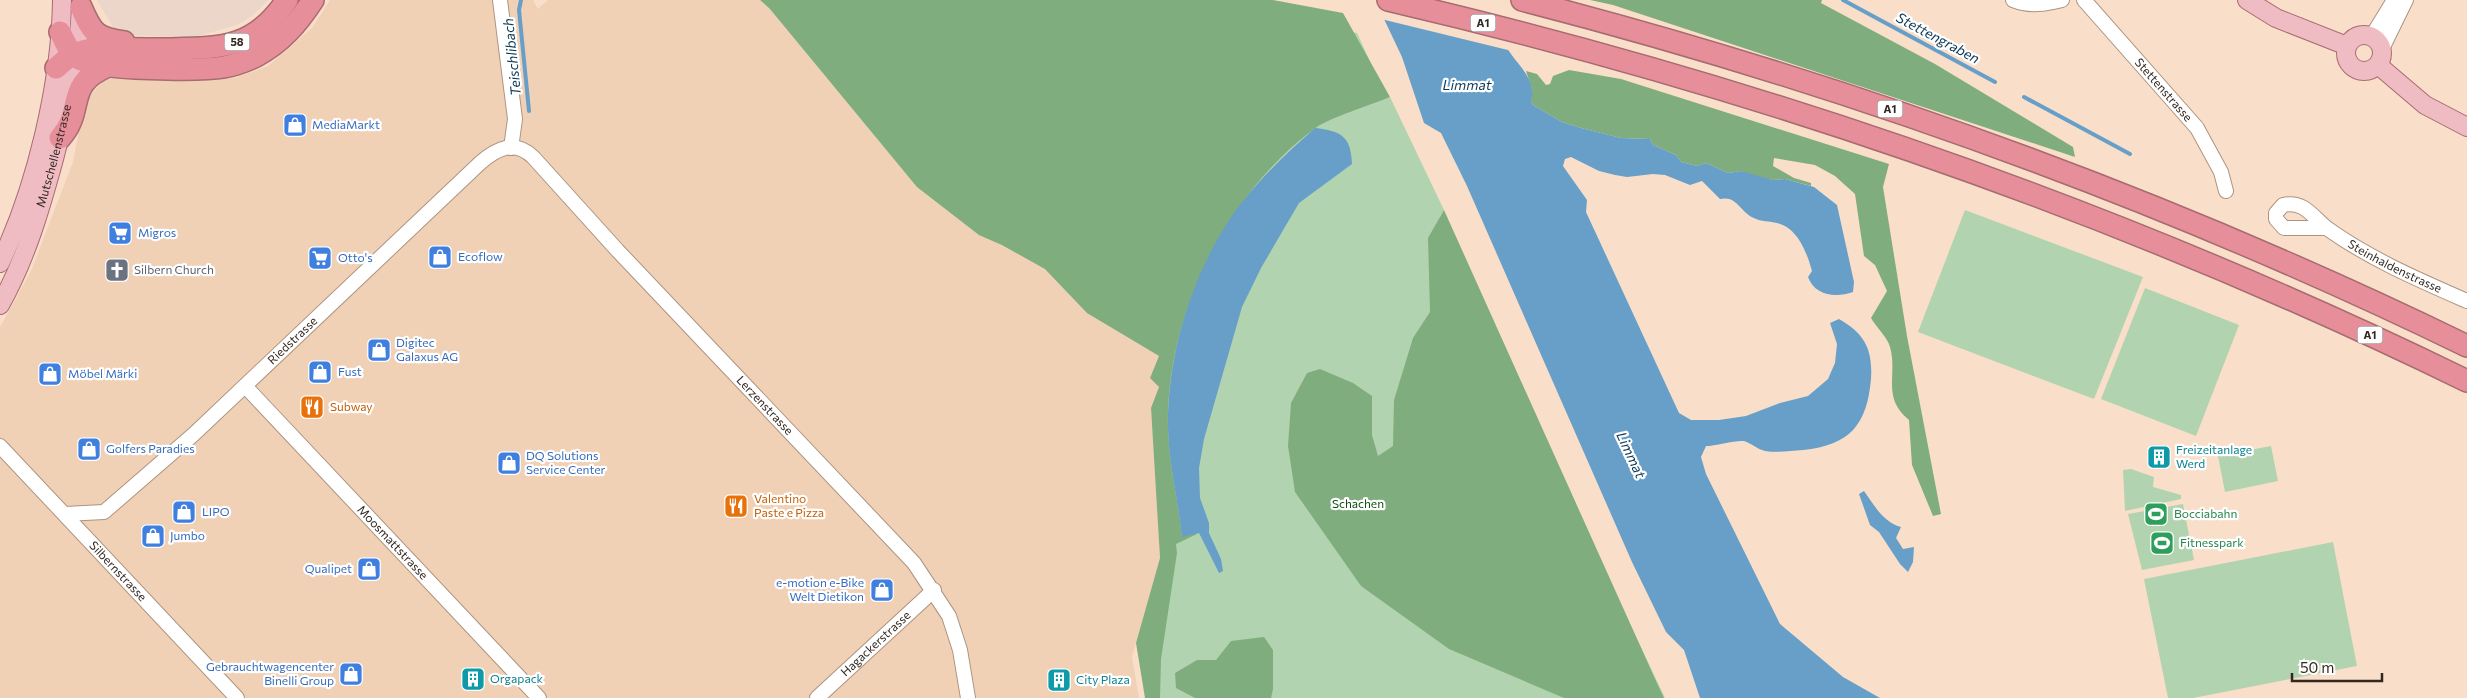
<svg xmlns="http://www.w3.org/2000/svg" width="2467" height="698" font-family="Commissioner,sans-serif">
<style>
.built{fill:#f1d1b6}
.industrial{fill:#ebd6c9}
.green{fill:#b2d3b0}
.forest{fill:#80ad7d}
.water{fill:#679fc8}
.pier{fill:#f9dfc9}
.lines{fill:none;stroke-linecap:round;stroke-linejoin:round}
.stream{stroke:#679fc8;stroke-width:4}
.minor-casing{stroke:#ac9480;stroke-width:16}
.major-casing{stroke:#a76b70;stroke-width:20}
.highway-casing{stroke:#a76b70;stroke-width:24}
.minor{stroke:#fff;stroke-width:14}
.major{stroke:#f0bcc3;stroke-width:18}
.highway{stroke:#e68f9b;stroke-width:21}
.labels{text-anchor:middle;stroke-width:4.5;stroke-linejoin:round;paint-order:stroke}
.shield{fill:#fff;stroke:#706863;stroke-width:1}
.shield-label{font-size:11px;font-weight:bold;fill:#322820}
.street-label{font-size:12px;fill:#322820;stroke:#fff}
.shop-label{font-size:12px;fill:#366cbe;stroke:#fff;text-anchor:start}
.worship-label{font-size:12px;fill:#5b616d;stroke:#fff;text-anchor:start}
.food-label{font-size:12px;fill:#c56008;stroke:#fff;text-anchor:start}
.culture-label{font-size:12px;fill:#0d838f;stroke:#fff;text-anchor:start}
.park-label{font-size:12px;fill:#0d4f0f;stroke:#fff}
.leisure-label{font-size:12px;fill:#27864d;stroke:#fff;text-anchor:start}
.water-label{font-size:14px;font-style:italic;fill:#0e3a57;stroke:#fff}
</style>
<rect width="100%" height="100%" fill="#f9dfc9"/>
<path class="built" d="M 330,0 L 533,0 L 538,9 L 548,0 L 760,0 L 770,9 L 917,187 L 979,235 L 1002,245 L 1045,269 L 1087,313 L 1159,356 L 1150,378 L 1159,387 L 1151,409 L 1160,558 L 1132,657 L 1139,698 L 0,698 L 0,327 L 31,271 L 73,162 L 84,102 L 104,80 L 131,76 L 203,80 L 235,78 L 268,66 L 312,28 Z"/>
<path class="industrial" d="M 97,0 L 269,0 L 252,16 L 237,25 L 195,37 L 169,37 L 117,34 Z"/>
<g class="green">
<path d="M 777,0 L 1206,0 L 1357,33 L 1387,98 L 1390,97 L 1444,210 L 1440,217 L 1505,359 L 1665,698 L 1157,698 L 1169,361 L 1087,313 L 1045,269 L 1002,245 L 979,235 L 917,187 L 770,9 Z"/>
<path d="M 1965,210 L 2143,277 L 2094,399 L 1918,332 Z"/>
<path d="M 2145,288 L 2239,325 L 2196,436 L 2101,399 Z"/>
<path d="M 2271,446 L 2278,481 L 2225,492 L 2218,456 Z"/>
<path d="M 2131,469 L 2154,477 L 2153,487 L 2181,495 L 2181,499 L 2125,511 L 2123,470 Z"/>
<path d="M 2183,504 L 2194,560 L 2142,570 L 2128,514 Z"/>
<path d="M 2333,542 L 2357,666 L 2193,698 L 2168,698 L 2144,579 Z"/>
</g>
<g class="forest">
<path d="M 760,0 L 1273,0 L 1343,13 L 1390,97 C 1371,105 1328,118 1314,129 C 1226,194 1165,319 1168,428 C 1169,465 1178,500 1182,536 L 1199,533 L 1176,544 L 1177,553 L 1161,659 L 1160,698 L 1145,698 L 1136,643 L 1160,558 L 1151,408 L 1159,387 L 1150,378 L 1159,356 L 1087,313 L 1045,269 L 1002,245 L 979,235 L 917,187 L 770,9 Z"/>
<path d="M 1590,0 L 1822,0 L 1821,3 L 1935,64 L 2073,147 L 2075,157 L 1613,5 Z"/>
<path d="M 1569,70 L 1621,79 L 1889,164 L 1883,187 L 1907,336 L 1941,514 L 1933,516 L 1912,465 L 1909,420 C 1881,397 1898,375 1890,347 C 1888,338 1876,327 1871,318 L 1887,291 L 1875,265 L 1864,256 L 1855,194 L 1835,176 L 1815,165 L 1774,158 L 1773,166 L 1794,178 L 1811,183 L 1811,186 L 1785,179 L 1773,180 L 1754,176 L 1741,171 L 1728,173 L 1706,163 L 1697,166 L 1681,162 L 1676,155 L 1653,145 L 1650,139 L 1621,138 L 1581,128 L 1562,122 L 1533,105 L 1531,102 L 1532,89 L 1526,71 L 1537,74 L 1546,85 L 1550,84 L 1553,76 Z"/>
<path d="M 1444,210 L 1656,681 L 1664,698 L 1564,698 L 1449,649 L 1361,586 L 1295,492 L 1288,446 L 1291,403 L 1307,373 L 1320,369 L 1353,383 L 1372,396 L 1372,435 L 1378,456 L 1393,446 L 1394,400 L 1413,338 L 1430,312 L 1428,238 Z"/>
<path d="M 1264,637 L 1273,650 L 1273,689 L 1271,698 L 1195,698 L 1176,688 L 1175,673 L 1197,660 L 1216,660 L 1231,641 Z"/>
</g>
<g class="water">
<path d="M 1375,0 L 1486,0 C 1493,15 1501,41 1511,54 C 1521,68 1537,82 1531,102 L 1533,105 L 1562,122 L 1581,128 L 1621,138 L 1650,139 L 1653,145 L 1676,155 L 1681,162 L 1697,166 L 1706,163 L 1728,173 L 1741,171 L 1773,180 L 1785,179 L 1814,187 L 1837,205 L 1854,282 L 1853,292 C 1836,298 1815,296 1808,277 L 1812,271 C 1807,253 1798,228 1777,223 C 1770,221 1761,222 1754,218 C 1740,212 1737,195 1720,199 L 1702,181 L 1690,185 L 1665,175 L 1653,174 L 1627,177 L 1615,175 L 1599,171 L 1571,157 L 1565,159 L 1563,166 L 1587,200 L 1586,212 L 1679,413 L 1691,420 L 1719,420 L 1746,416 L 1780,403 L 1808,396 L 1828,379 L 1835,363 L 1837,344 L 1830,323 L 1839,319 C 1864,333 1873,349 1871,379 C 1867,425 1850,445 1803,450 C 1790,451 1777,453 1765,451 C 1757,449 1751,443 1744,441 C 1736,440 1715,446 1706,446 L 1701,457 L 1706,474 L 1780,624 L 1843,677 L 1880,698 L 1700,698 L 1684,650 L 1666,632 L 1632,562 L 1467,186 L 1441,133 L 1424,123 L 1402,57 Z"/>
<path d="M 1315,128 C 1341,131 1351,136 1352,164 L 1299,203 L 1261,268 L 1242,307 L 1204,439 L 1199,468 L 1200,498 L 1209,523 L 1209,533 L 1221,559 L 1223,571 L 1219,573 L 1199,533 L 1182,537 C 1178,500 1169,465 1168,428 C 1167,363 1187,291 1220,235 C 1243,194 1280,159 1315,128 Z"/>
<path d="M 1864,491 C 1874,505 1883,522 1901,527 L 1896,538 L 1903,549 L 1914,547 L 1913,562 L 1908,572 L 1900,564 L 1879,532 L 1870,525 L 1859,494 Z"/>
</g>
<path class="pier" d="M 1372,0 L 1489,0 L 1512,51 L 1381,19 Z"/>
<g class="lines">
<g class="stream">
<path d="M 521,0 L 519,10 L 529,111"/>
<path d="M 1843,0 L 1995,82"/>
<path d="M 2024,97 L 2130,154"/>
</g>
<g class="minor-casing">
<g id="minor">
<path d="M 500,0 L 515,119 L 511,148"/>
<path d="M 2013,0 C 2030,7 2046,4 2062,0"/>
<path id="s1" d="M 2084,0 L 2197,128 L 2221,172 L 2226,191"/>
<path d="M 2372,36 L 2394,0"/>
<path d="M 2382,49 L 2406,0"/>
<path id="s2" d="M 2326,228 L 2284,228 L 2276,219 L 2276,213 L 2283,205 C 2305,200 2313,218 2328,229 C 2370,259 2419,280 2467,301"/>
<path id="s3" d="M 245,386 L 539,698"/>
<path id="s4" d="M 0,446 L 237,698"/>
<path id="s5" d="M 65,514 L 104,512 L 194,434 L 480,163 C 496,149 514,139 533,157 L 618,251 L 914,563 L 949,616 L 960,650 L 968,698"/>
<path id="s6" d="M 817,698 L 934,590"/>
</g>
</g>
<g class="major-casing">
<g id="major">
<path d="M 2247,0 L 2276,18 L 2347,46"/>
<circle cx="2364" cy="53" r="18"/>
<path d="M 2378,65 L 2425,105 L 2467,127"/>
<path d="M 0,263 C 36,188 61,83 62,0"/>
<path id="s7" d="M 0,305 C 26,259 40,210 54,159 C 67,108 79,59 81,5"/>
</g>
</g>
<g class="highway-casing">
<g id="highway">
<path d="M 1388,0 C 1761,87 2123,213 2467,381"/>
<path d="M 1522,0 C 1847,84 2165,199 2467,346"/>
<path d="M 81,7 C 92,33 96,38 124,42"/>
<path d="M 60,32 C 65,41 69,54 79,59 C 97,70 201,71 224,67 C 235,65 246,61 256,56 C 281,43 298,23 313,0"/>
<path d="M 56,68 L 72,54 L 86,50 C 114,48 142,49 170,49 C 223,48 255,48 287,0"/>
<path d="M 60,138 C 86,109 63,85 108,66"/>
</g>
</g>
<use href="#minor" class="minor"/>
<use href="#major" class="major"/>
<use href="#highway" class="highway"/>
</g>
<defs>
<g id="shop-square" transform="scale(1.25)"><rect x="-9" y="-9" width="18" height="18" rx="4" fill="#3f7fe0" stroke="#fff"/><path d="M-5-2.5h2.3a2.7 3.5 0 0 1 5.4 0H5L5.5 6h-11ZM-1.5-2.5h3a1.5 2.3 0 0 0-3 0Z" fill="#fff"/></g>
<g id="supermarket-square" transform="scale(1.25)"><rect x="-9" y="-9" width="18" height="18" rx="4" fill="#3f7fe0" stroke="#fff"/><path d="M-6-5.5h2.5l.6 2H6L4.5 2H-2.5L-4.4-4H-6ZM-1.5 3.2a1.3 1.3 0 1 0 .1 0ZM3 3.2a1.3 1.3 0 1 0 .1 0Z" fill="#fff"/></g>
<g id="church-square" transform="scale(1.25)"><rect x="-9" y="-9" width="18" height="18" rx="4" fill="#6b7280" stroke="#fff"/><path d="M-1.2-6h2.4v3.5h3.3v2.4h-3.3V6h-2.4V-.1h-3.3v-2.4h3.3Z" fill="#fff"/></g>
<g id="restaurant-square" transform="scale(1.25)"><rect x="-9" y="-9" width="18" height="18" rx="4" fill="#e8710a" stroke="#fff"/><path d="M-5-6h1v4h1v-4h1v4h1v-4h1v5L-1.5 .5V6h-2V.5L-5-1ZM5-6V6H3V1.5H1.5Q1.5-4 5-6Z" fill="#fff"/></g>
<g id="building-square" transform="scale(1.25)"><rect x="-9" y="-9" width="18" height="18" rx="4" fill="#0f9aa8" stroke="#fff"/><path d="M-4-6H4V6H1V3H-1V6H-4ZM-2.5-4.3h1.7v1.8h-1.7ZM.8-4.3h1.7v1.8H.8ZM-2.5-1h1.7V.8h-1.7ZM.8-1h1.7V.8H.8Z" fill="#fff"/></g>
<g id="stadium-square" transform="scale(1.25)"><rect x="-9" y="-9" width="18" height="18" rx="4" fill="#2e9e5b" stroke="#fff"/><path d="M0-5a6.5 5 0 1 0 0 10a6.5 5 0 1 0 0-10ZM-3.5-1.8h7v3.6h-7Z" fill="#fff"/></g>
</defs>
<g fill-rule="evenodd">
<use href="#shop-square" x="295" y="125"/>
<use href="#supermarket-square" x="120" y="233"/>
<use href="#shop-square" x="440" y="257"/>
<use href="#supermarket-square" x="320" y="258"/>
<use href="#church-square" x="117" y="270"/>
<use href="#shop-square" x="379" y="350"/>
<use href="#shop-square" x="320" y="372"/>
<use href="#shop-square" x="50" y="374"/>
<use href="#restaurant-square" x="312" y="407"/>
<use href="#shop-square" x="89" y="449"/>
<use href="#building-square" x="2159" y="457"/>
<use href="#shop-square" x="509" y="463"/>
<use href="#restaurant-square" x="736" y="506"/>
<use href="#shop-square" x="184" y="512"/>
<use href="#stadium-square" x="2156" y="514"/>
<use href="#shop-square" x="153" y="536"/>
<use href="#stadium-square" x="2162" y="543"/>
<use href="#shop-square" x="369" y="569"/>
<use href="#shop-square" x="882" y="590"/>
<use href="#shop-square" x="351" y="674"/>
<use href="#building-square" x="473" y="679"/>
<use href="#building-square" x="1059" y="680"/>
</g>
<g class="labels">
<g class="shield">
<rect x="1470.5" y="14.5" width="25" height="17" rx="4"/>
<rect x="224.5" y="33.5" width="25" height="17" rx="4"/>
<rect x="1877.5" y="100.5" width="25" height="17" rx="4"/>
<rect x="2357.5" y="326.5" width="25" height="17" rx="4"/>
</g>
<g class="shield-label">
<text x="1483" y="27">A1</text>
<text x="237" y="46">58</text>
<text x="1890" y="113">A1</text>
<text x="2370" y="339">A1</text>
</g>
<g class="street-label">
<text dy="4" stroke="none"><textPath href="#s1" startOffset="120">Stettenstrasse</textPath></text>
<text dy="4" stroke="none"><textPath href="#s7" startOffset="159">Mutschellenstrasse</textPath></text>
<text dy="4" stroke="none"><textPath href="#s2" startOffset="201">Steinhaldenstrasse</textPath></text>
<text dy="4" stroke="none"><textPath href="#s5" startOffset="294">Riedstrasse</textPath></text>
<text dy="4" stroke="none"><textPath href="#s5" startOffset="952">Lerzenstrasse</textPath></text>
<text dy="4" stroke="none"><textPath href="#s3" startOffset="215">Moosmattstrasse</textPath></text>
<text dy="4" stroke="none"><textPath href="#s4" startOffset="172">Silbernstrasse</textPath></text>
<text dy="4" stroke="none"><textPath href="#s6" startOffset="80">Hagackerstrasse</textPath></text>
</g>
<g class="shop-label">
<text x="312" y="129">MediaMarkt</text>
<text x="138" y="237">Migros</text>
<text x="458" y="261">Ecoflow</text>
<text x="338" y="262">Otto's</text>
<text x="396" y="347">Digitec<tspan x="396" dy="14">Galaxus AG</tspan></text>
<text x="338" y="376">Fust</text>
<text x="68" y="378">Möbel Märki</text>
<text x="106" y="453">Golfers Paradies</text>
<text x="526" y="460">DQ Solutions<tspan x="526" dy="14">Service Center</tspan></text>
<text x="202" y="516">LIPO</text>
<text x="170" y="540">Jumbo</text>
<text x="352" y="573" text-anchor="end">Qualipet</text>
<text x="864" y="587" text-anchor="end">e-motion e-Bike<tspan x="864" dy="14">Welt Dietikon</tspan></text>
<text x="334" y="671" text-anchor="end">Gebrauchtwagencenter<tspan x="334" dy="14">Binelli Group</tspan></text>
</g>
<g class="worship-label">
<text x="134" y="274">Silbern Church</text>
</g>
<g class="food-label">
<text x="330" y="411">Subway</text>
<text x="754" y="503">Valentino<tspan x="754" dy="14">Paste e Pizza</tspan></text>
</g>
<g class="culture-label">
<text x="2176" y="454">Freizeitanlage<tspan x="2176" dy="14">Werd</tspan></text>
<text x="490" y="683">Orgapack</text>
<text x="1076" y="684">City Plaza</text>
</g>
<g class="park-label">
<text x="1358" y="508">Schachen</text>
</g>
<g class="leisure-label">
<text x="2174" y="518">Bocciabahn</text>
<text x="2180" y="547">Fitnesspark</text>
</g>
<g class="water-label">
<text transform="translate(1938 38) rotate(28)" y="5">Stettengraben</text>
<text transform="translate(512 57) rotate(-96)" y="5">Teischlibach</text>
<text x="1467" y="90">Limmat</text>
<text transform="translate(1631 455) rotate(65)" y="5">Limmat</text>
</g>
</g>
<path d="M2292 673v8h90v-8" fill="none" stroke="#322820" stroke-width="2.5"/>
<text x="2300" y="673" font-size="15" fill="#322820" stroke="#ffffff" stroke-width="4" paint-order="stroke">50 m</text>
</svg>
